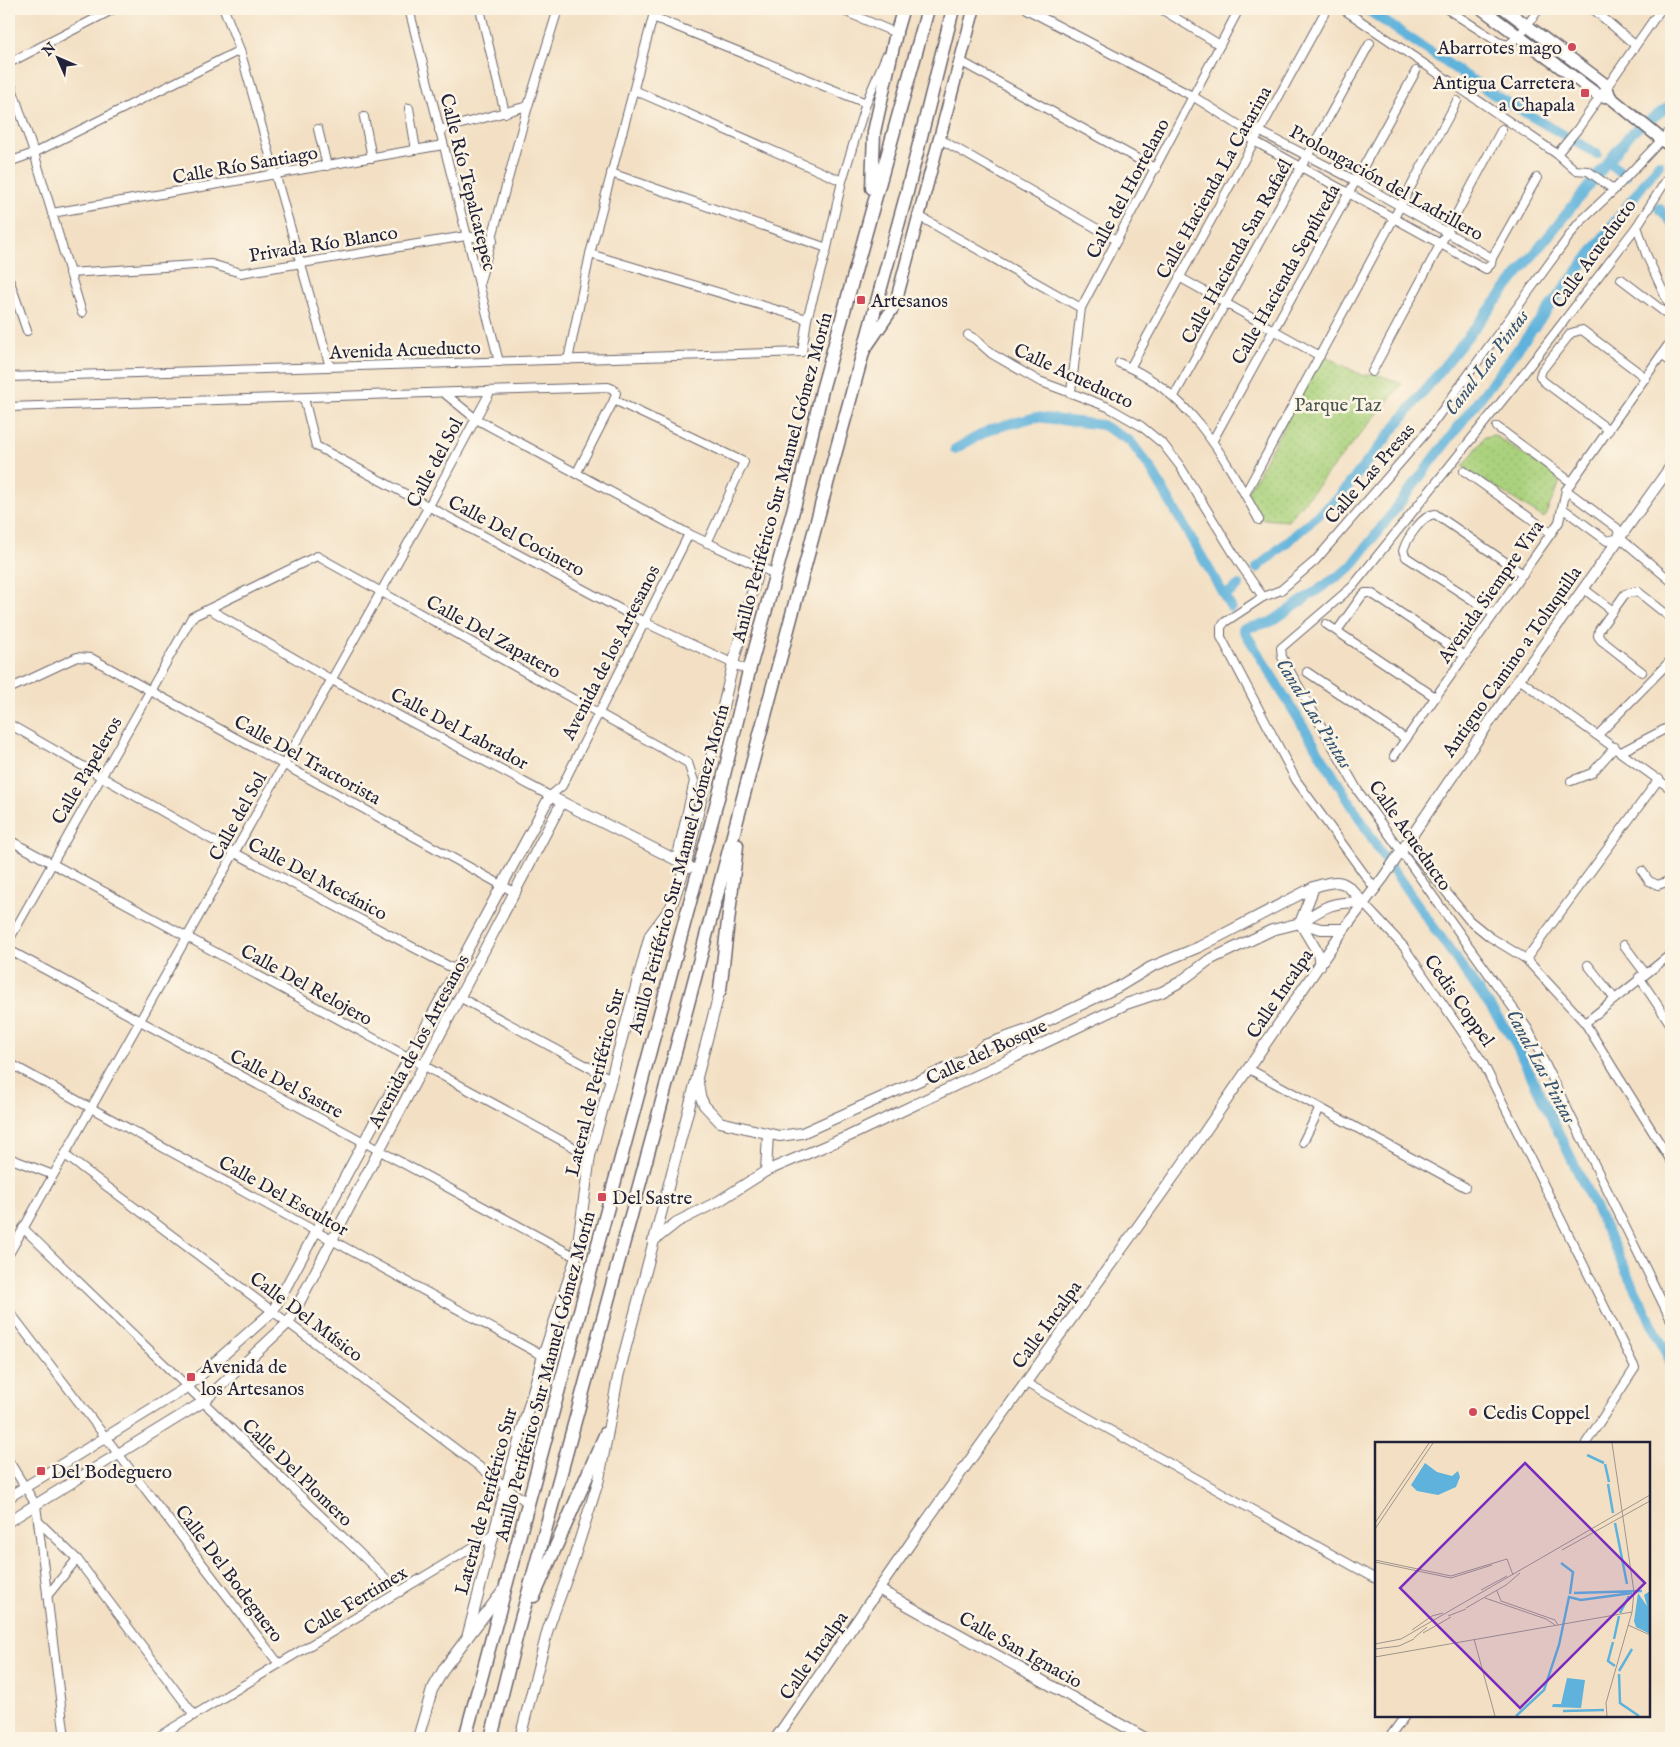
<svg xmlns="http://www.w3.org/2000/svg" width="1680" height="1747" font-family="'IM FELL English',serif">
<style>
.park{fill:url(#park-dots);stroke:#667a5c}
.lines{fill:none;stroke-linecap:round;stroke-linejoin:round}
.canal{stroke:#5fb2db;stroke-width:10}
.minor-casing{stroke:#6b646b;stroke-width:10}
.tertiary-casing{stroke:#6b646b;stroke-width:12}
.secondary-casing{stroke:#6b646b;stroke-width:14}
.trunk-casing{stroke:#6b646b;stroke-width:15}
.minor{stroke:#fff;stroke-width:8}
.tertiary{stroke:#fff;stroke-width:10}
.secondary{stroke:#fff;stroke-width:11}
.trunk{stroke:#fff;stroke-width:12}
.poi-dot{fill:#d1495b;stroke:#fcf5e5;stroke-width:2}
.labels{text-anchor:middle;stroke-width:5;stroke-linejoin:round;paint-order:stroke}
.poi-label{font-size:19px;fill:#22223b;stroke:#fcf5e5;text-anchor:start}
.street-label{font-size:19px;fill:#22223b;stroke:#fcf5e5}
.park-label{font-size:19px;fill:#4b574f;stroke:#fcf5e5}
.water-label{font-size:20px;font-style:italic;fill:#375473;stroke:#fcf5e5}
.inset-river{fill:none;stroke:#5fb2db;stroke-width:2.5}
.inset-road{fill:none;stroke:#9f948d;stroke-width:1}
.view{fill:#7b2cbf;fill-opacity:0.15;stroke:#7b2cbf;stroke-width:2.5}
.inset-edge{fill:none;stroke:#22223b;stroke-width:2.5}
</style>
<defs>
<pattern id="park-dots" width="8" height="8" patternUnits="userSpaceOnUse" patternTransform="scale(1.25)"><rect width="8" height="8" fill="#aad27d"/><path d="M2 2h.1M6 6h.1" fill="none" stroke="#92b46d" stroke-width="1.8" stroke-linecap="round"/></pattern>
</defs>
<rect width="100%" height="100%" fill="#fcf5e5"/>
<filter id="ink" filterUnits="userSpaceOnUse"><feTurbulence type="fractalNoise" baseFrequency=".02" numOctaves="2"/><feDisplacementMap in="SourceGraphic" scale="10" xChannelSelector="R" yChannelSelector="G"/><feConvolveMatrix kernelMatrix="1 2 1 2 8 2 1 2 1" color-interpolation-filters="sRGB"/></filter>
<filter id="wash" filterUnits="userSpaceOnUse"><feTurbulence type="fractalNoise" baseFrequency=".0096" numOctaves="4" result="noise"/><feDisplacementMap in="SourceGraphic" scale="20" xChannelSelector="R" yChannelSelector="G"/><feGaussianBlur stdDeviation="1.12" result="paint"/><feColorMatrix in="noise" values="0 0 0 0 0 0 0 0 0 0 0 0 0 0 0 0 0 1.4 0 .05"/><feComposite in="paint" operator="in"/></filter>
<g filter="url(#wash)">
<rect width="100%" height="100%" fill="#f3e0c4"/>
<g class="park">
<path d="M 1323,355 L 1363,376 L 1374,373 L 1402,384 L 1288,521 L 1261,519 L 1247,493 Z"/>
<path d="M 1494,435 L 1558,477 L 1559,484 L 1544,518 L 1463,467 L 1485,437 Z"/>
</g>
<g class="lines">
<g class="canal">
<path d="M 1366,9 L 1496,96 L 1564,135"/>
<path d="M 1577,142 L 1597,154"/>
<path d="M 1659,164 L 1351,567 L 1271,622 L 1243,629 L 1383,856 L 1513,1039 L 1671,1363"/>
<path d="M 1612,165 L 1626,176"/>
<path d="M 1659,208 L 1671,222"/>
<path d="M 955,449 L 991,429 L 1036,417 L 1102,425 L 1130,441 L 1151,469 L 1231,607"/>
<path d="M 1257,568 L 1339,497 L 1632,132 L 1671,105"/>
<path d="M 1225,596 L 1239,585"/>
</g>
</g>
</g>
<g filter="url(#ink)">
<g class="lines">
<g class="minor-casing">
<g id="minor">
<path d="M 224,9 L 240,50 L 330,367"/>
<path d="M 409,9 L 499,362"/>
<path d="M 480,9 L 505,113"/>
<path d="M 839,9 L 896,33 L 895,36"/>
<path d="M 1026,9 L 1194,97 L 1245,129 L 1259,131 L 1356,181 L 1492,258 L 1491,264 L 1486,269 L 1254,141 L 1248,137 L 1245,129"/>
<path d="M 1161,9 L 1220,45"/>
<path d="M 1343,9 L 1557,154 L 1575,170 L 1588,171 L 1614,190"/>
<path d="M 1447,9 L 1498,42 L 1508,45 L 1519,36 L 1539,9"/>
<path d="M 1593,9 L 1635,45"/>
<path d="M 653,17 L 866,103"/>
<path d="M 960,61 L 1156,169"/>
<path d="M 9,63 L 114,9"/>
<path d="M 9,79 L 34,153 L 82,313"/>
<path d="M 634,90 L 842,181"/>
<path d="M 409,108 L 416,150"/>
<path d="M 364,117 L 372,158"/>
<path d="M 318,129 L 327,166"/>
<path d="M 439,130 L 528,106"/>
<path d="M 940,139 L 1117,240"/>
<path d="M 1557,154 L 1577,130 L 1661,9"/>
<path d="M 9,162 L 34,153 L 240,50"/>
<path d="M 1671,168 L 1669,176 L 1637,226 L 1514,386 L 1353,586 L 1281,648 L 1282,657 L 1358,791 L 1528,1029 L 1671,1320"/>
<path d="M 611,173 L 827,248"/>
<path d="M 52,213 L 443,145"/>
<path d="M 917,215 L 1081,308"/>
<path d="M 1637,226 L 1646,254 L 1671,309"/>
<path d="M 590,254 L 807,319"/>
<path d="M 1492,258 L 1537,178"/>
<path d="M 69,273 L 211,264 L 241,273 L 466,236 L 493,240"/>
<path d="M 1179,277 L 1320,356"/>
<path d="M 9,279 L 27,331"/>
<path d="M 1621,279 L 1671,317"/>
<path d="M 479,285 L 528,106 L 558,9"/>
<path d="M 968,335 L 975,339 L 992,354 L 1039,381 L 1108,407 L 1141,426 L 1163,444 L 1180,466 L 1240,564 L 1263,597"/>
<path d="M 1662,355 L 1671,362"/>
<path d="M 568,360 L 590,254 L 655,9"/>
<path d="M 1119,363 C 1189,390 1225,458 1259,520"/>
<path d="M 1130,368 L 1325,12"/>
<path d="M 1372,372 L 1502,129"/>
<path d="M 9,377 L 802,352 L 807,319 L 827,248 L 842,181 L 866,103 L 886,56"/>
<path d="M 1071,392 L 1081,308 L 1239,9"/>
<path d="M 444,393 L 476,419 L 689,534 L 775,574"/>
<path d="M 1174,396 L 1370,43"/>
<path d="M 304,398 L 316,446 L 646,623 L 749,671"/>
<path d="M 614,400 L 744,462 L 707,543"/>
<path d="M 9,407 L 608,387 L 613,389 L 616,393 L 614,400 L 576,474"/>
<path d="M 1497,427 L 1571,482"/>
<path d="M 1609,430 L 1543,381 L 1540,376 L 1542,370 L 1571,333 L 1582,330 L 1646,378"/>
<path d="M 1213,440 L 1416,71"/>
<path d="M 1464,471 L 1551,533"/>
<path d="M 1566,490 L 1617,528 L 1620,538 L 1671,581"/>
<path d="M 1245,494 L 1457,101"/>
<path d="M 1562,508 L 1607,541 L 1620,538"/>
<path d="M 1584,589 L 1613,611"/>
<path d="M 209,609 L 332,680 L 550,796 L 562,786 L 689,534"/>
<path d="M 1494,614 L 1406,557 L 1403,551 C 1406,540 1422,515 1435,514 L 1523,574"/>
<path d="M 1326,624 L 1435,697"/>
<path d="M 1337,631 L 1361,597 L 1365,593 L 1371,593 L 1465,656"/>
<path d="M 1307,672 L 1406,739"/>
<path d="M 1642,672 L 1601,640 L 1598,636 L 1599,630 L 1625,594 L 1637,591 L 1671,618"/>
<path d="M 1519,679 L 1671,789"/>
<path d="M 9,689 L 77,657 L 91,658 L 516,893"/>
<path d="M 9,724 L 235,853 L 456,970"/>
<path d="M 1598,735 L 1671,660"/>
<path d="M 1621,752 L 1671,726"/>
<path d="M 1394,756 L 1559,522 L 1566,490 L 1671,341"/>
<path d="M 1571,781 L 1592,773 L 1615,747"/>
<path d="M 9,840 L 590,1156"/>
<path d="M 1406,843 L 1469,920 L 1490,937 L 1526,959 L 1585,1023 L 1671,1161"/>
<path d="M 1642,871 L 1649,881 L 1658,885 L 1671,880"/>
<path d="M 1375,889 L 1296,780 L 1221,637 L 1221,627 L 1225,622 L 1263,597 L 1281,590 L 1315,561 L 1425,434 L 1578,224 L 1614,190 L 1671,130"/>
<path d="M 1363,903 L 1404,947 L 1482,1061 L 1635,1368 L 1586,1443"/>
<path d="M 9,940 L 192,617 L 317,556 L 688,763 L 694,781 L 676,860"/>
<path d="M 1624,945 L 1645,973"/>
<path d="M 9,950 L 576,1257"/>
<path d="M 1526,959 L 1659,779"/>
<path d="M 1588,965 L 1614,998"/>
<path d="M 1639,977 L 1671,1025"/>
<path d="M 461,998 L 611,1079"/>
<path d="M 1585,1023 L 1671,954"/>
<path d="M 9,1063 L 543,1356"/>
<path d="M 1249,1069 L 1465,1187"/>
<path d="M 1303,1142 L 1320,1108"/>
<path d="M 65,1155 L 529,1504"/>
<path d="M 9,1158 L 53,1175"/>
<path d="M 23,1228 L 400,1592"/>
<path d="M 9,1254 L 429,506 L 490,392"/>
<path d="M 9,1311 L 279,1664"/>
<path d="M 1026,1383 L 1376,1579"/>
<path d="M 9,1461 L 36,1505 L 65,1738"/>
<path d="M 38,1521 L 77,1559 L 194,1715"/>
<path d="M 47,1596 L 77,1559"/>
<path d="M 156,1738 L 493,1535"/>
<path d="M 1389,1738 L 1405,1716"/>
</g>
</g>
<g class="tertiary-casing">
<g id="tertiary">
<path d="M 1300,923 C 1324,907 1334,900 1363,903"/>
<path d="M 1300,923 L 1318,953 L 1320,966"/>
<path d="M 1300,923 L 1314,887"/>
<path d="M 698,1082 L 700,1096 L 704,1105 L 720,1122 L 779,1136 L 802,1133 L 963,1061 L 985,1045 L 1030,1029 L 1118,987 L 1151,967 L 1199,947 L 1314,887 C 1341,878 1345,880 1363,903"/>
<path d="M 766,1171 L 768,1134"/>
<path d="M 653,1241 L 677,1222 L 719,1201 L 766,1171 L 849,1136 L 1126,1004 L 1162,992 L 1180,982 L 1209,960 L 1272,930 L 1300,923 L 1321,929 L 1344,929"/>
<path d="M 9,1497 L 187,1387 L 273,1311 L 550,796 L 690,867"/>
<path d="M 9,1521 L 203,1402 L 289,1322 L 562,802"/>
<path d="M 880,1590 L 1145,1738"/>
<path d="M 467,1638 L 506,1487 L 543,1356 L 576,1257 L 590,1156 L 650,935 L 671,907 L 686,864 L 733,664 L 759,567"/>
<path d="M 418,1738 L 432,1690 L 445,1667 L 502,1592"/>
<path d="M 520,1738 L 548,1629 L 573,1561 L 599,1479 L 618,1377 L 720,990"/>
<path d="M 776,1738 L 914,1538 L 1182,1165 L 1344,929 L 1383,878 L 1519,679 L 1671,466"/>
</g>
</g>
<g class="secondary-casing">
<g id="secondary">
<path d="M 1482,9 L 1599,96 L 1610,97 L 1671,147"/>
<path d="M 1505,9 L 1606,85 L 1610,97"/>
<path d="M 896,33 L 903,9"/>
<path d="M 865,349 L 895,305 L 974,9"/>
</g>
</g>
<g class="trunk-casing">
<g id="trunk">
<path d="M 872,188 L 874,132 L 896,33"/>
<path d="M 720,990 L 737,845"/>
<path d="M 534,1596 L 606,1433"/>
<path d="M 465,1738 L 722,783 L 749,671 L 799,489 L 822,390 L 928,9"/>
<path d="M 491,1738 L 517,1634 L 654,1131 L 822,502 L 906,196 L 953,9"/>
</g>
</g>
<use href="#minor" class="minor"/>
<use href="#tertiary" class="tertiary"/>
<use href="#secondary" class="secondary"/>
<use href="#trunk" class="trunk"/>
</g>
</g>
<g class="poi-dot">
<circle cx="1572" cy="47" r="5"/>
<rect x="1580" y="88" width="10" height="10" rx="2.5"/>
<rect x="856" y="295" width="10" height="10" rx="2.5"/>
<rect x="597" y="1192" width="10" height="10" rx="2.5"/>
<rect x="186" y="1372" width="10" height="10" rx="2.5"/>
<circle cx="1473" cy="1412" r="5"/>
<rect x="36" y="1466" width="10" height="10" rx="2.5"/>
</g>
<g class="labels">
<g class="poi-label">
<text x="1562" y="54" text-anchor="end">Abarrotes mago</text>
<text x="1575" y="89" text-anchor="end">Antigua Carretera<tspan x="1575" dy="22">a Chapala</tspan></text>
<text x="871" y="307">Artesanos</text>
<text x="612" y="1204">Del Sastre</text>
<text x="201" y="1373">Avenida de<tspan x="201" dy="22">los Artesanos</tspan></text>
<text x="1483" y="1419">Cedis Coppel</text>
<text x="51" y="1478">Del Bodeguero</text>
</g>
<g class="street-label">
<text transform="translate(245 164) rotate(-10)" y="7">Calle Río Santiago</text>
<text transform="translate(469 182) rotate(76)" y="7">Calle Río Tepalcatepec</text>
<text transform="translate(1213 182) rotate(-61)" y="7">Calle Hacienda La Catarina</text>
<text transform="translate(1387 182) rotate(29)" y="7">Prolongación del Ladrillero</text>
<text transform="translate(1127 188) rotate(-62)" y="7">Calle del Hortelano</text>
<text transform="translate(323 243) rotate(-9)" y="7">Privada Río Blanco</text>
<text transform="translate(1236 251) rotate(-61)" y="7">Calle Hacienda San Rafaél</text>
<text transform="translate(1593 253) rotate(-54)" y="7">Calle Acueducto</text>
<text transform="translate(1285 274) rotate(-61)" y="7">Calle Hacienda Sepúlveda</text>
<text transform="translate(405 349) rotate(-2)" y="7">Avenida Acueducto</text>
<text transform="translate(1074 375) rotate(25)" y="7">Calle Acueducto</text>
<text transform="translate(434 462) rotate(-62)" y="7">Calle del Sol</text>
<text transform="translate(1369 473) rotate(-49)" y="7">Calle Las Presas</text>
<text transform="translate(781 477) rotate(-75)" y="7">Anillo Periférico Sur Manuel Gómez Morín</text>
<text transform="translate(517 535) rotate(28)" y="7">Calle Del Cocinero</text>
<text transform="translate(1490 591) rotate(-55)" y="7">Avenida Siempre Viva</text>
<text transform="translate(494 636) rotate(29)" y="7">Calle Del Zapatero</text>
<text transform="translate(610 652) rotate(-63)" y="7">Avenida de los Artesanos</text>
<text transform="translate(1511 661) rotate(-55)" y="7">Antiguo Camino a Toluquilla</text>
<text transform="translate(460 728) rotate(28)" y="7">Calle Del Labrador</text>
<text transform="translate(308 759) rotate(29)" y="7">Calle Del Tractorista</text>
<text transform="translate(86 770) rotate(-60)" y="7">Calle Papeleros</text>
<text transform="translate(237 816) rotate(-61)" y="7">Calle del Sol</text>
<text transform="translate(1411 835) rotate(55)" y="7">Calle Acueducto</text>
<text transform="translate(678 869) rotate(-75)" y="7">Anillo Periférico Sur Manuel Gómez Morín</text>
<text transform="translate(318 878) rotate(28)" y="7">Calle Del Mecánico</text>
<text transform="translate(307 984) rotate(29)" y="7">Calle Del Relojero</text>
<text transform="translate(1279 993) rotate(-56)" y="7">Calle Incalpa</text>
<text transform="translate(1460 1000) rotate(55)" y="7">Cedis Coppel</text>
<text transform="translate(418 1041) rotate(-62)" y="7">Avenida de los Artesanos</text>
<text transform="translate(986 1051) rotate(-25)" y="7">Calle del Bosque</text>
<text transform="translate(594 1082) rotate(-76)" y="7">Lateral de Periférico Sur</text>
<text transform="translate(287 1083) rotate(28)" y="7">Calle Del Sastre</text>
<text transform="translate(284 1195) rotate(29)" y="7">Calle Del Escultor</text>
<text transform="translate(307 1316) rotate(37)" y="7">Calle Del Músico</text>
<text transform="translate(1046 1324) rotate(-54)" y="7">Calle Incalpa</text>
<text transform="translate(544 1376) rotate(-75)" y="7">Anillo Periférico Sur Manuel Gómez Morín</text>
<text transform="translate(298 1472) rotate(44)" y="7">Calle Del Plomero</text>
<text transform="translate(485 1501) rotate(-75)" y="7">Lateral de Periférico Sur</text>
<text transform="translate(230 1573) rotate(53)" y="7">Calle Del Bodeguero</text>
<text transform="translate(355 1600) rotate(-31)" y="7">Calle Fertimex</text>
<text transform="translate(1021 1649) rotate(29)" y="7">Calle San Ignacio</text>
<text transform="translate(813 1655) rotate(-55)" y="7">Calle Incalpa</text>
</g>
<g class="park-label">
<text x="1338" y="411">Parque Taz</text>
</g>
<g class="water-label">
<text transform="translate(1486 362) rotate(-53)" y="7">Canal Las Pintas</text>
<text transform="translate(1315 713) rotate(58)" y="7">Canal Las Pintas</text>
<text transform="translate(1542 1066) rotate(62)" y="7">Canal Las Pintas</text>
</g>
</g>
<g transform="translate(1375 1442)">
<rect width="275" height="275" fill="#f3e0c4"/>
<path d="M 50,21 L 62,30 L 77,34 L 83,29 L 85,35 L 81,45 L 63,53 L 42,49 L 36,43 ZM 275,149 L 275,192 L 261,185 L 259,179 L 263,151 L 272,164 L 269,153 ZM 192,236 L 210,238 L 206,266 L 177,265 L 178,262 L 186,262 Z" fill="#5fb2db"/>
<path class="inset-river" d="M 212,13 L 229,21M 230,22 L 234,40M 233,42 L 238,71M 240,81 L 252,142M 186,121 L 198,130 L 195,152M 199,151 L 267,149M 245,171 L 254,154M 239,197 L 244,174M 238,200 L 233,219 L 240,224M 244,229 L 257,207M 244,232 L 245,261 L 264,274M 188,269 L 229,268M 141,274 L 169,248 L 184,203 L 194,155 L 206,158 L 257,151"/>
<path class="inset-road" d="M 0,81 L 54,1M 0,87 L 58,1M 187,108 L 275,59M 0,118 L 76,134 L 132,117 L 138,133M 0,120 L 76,136 L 117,123M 131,143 L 145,131M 106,148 L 132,134M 122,149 L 126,159 L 180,178 L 183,183M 110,156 L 171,177 L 180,183M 91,166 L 131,143M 73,174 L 91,167M 253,183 L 275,193M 37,188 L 57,174 L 68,171M 48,191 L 76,175M 39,196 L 52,185M 99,197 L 120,274M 0,202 L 26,197 L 275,53M 0,207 L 24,204 L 39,197M 0,215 L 257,170M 232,274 L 231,261 L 257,170 L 259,150 L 237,1"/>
<path class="view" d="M 150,21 L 270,141 L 145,266 L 25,146 Z"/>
<rect width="275" height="275" class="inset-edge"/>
</g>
<rect width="1680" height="1747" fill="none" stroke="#fcf5e5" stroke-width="30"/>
<g transform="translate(58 58) rotate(315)" stroke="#fcf5e5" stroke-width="4" paint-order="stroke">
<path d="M0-4L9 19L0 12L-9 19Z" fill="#22223b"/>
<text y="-8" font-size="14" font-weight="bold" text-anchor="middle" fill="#22223b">N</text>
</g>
</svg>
